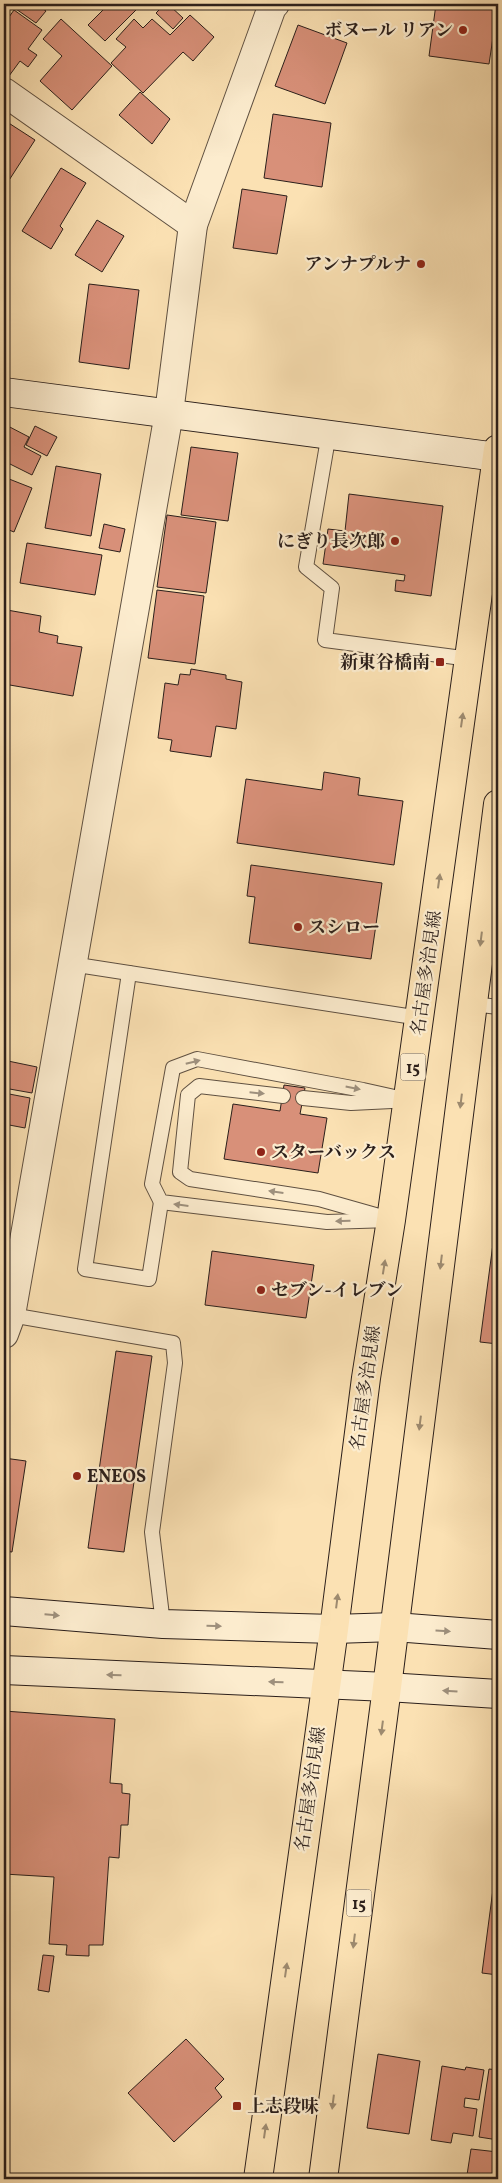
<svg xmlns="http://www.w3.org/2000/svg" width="502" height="2183" font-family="Vollkorn,'Noto Serif JP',serif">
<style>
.building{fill:#d89079;stroke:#2b1f1b}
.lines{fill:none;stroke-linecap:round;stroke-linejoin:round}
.lane-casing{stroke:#5f5041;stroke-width:16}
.street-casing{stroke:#5f5041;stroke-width:30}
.secondary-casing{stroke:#2b1f1b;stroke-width:30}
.primary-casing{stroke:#2b1f1b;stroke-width:30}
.lane{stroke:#fcecce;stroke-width:14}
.street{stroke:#fcecce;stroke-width:28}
.secondary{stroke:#fcecce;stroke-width:28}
.primary{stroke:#fbe1b3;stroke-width:28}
.oneway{fill:#9d8a6f}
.oneway2{fill:#9e907d}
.poi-dot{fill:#8f2418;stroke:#fcecce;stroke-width:2}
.labels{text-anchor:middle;stroke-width:4.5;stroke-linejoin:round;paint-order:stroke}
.shield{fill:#fcecce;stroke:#6a5c51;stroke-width:1}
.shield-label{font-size:16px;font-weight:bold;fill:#2b1f1b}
.poi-label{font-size:18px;font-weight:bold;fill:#2b1f1b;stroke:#fcecce;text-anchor:start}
.street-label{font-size:18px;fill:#2b1f1b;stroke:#fcecce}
</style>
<rect width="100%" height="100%" fill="#fbe1b3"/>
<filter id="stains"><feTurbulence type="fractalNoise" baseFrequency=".004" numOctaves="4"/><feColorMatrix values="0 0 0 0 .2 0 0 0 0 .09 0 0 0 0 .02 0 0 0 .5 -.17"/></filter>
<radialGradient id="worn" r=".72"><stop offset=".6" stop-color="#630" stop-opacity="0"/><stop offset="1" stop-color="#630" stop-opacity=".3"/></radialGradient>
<g class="building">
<path d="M 21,4 L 36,4 L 46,11 L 36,23 L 16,9 Z"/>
<path d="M 109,4 L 142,4 L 105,41 L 88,25 Z"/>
<path d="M 153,4 L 169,5 L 183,18 L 173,29 L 156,13 L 159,10 Z"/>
<path d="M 436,4 L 498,4 L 489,64 L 429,56 Z"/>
<path d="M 14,10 L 42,30 L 28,49 L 37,55 L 28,67 L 20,61 L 9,76 L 4,72 L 4,24 Z"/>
<path d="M 190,15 L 214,37 L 193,61 L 183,52 L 143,93 L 111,63 L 126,47 L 116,39 L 134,19 L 143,28 L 152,19 L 170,35 Z"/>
<path d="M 61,19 L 112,66 L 72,110 L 40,81 L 62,56 L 43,39 Z"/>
<path d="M 298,25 L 347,43 L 325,104 L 275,86 Z"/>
<path d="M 140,92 L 170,119 L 152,144 L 119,115 Z"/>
<path d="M 273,114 L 331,123 L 322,187 L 264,178 Z"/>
<path d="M 4,120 L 35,140 L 4,188 Z"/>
<path d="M 61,168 L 86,183 L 60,226 L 63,229 L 51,249 L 22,231 Z"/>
<path d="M 242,189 L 287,196 L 277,254 L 233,248 Z"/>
<path d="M 97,220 L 124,236 L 102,272 L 75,255 Z"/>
<path d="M 89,284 L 139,290 L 129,369 L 79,362 Z"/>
<path d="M 4,424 L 29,437 L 24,447 L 41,456 L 32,475 L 4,461 Z"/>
<path d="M 35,426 L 57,437 L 47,456 L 26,445 Z"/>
<path d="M 191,447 L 238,453 L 228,521 L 181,515 Z"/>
<path d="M 56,466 L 101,474 L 91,536 L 45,528 Z"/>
<path d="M 4,477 L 32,488 L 14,532 L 4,528 Z"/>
<path d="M 349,494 L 443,506 L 431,596 L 395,591 L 396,580 L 404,581 L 405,575 L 323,564 L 328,529 L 345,531 Z"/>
<path d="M 167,515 L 216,522 L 206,593 L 157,587 Z"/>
<path d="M 104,524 L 125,529 L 120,552 L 99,548 Z"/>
<path d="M 27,543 L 102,555 L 95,595 L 20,583 Z"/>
<path d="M 157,590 L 204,596 L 195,664 L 148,658 Z"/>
<path d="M 7,610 L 41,616 L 39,632 L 58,636 L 57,643 L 82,647 L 73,696 L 4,684 L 4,625 Z"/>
<path d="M 191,669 L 226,675 L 226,679 L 242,682 L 236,729 L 216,726 L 211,757 L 170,751 L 172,740 L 158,738 L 165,683 L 178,685 L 180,674 L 190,675 Z"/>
<path d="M 324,772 L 360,778 L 358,795 L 403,801 L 394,865 L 237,843 L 246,779 L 322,790 Z"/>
<path d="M 251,865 L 382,883 L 371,959 L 249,943 L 255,897 L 247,896 Z"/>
<path d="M 4,1046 L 9,1047 L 4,1081 Z"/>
<path d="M 8,1061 L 37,1067 L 32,1093 L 4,1088 Z"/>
<path d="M 284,1085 L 305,1088 L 300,1114 L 327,1118 L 318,1173 L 224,1159 L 233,1104 L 280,1111 Z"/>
<path d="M 4,1093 L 30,1098 L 25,1128 L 4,1124 Z"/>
<path d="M 498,1206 L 498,1344 L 480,1342 Z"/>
<path d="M 212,1251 L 314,1265 L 306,1318 L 205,1305 Z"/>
<path d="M 116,1351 L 152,1356 L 124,1552 L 88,1548 Z"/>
<path d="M 4,1458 L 26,1461 L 12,1552 L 4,1551 Z"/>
<path d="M 4,1711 L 115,1719 L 110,1783 L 122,1784 L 122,1793 L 130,1794 L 128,1825 L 121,1825 L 119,1858 L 109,1857 L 103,1945 L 89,1945 L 89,1956 L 66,1955 L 67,1945 L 49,1944 L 54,1877 L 4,1874 Z"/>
<path d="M 498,1851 L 498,1975 L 482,1973 Z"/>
<path d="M 43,1955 L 54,1956 L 49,1992 L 38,1990 Z"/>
<path d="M 186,2039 L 224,2079 L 215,2088 L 222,2097 L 174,2142 L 128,2093 Z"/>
<path d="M 378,2054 L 420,2061 L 409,2134 L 367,2128 Z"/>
<path d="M 442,2066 L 465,2070 L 466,2067 L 484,2070 L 479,2100 L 465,2098 L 464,2107 L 477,2109 L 473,2136 L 453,2133 L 451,2143 L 431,2140 Z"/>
<path d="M 489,2069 L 498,2070 L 498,2140 L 479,2137 Z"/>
<path d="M 471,2149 L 498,2152 L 498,2179 L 467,2175 Z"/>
</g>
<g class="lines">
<g class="lane-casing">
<g id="lane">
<path d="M 329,433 L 306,567 L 332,588 L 325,640 L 470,659"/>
<path d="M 71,964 L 420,1018"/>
<path d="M 129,973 L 85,1269 L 149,1279 L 161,1202"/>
<path d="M 473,1004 L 498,1007"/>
<path d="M 283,1096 L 199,1086 L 188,1095 L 180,1172 L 190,1179 L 319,1199 L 379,1216"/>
<path d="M 303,1098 L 351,1103 L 392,1101"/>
<path d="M 391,1220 L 327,1222 L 161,1202 L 152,1184 L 173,1068 L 197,1059 L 363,1090 L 408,1100"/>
<path d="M 11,1315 L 173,1343 L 175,1363 L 152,1532 L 163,1624"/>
</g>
</g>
<g class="street-casing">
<g id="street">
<path d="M 4,92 L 193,225"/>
<path d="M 4,1334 L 11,1315 L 169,413 L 193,225 L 272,7 L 275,4"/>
</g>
</g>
<g class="secondary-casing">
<g id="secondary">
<path d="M 4,392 L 497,457"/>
<path d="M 4,1611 L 163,1624 L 334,1629 L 395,1627 L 498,1635"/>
<path d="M 4,1670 L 387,1687 L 498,1694"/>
</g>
</g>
<g class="primary-casing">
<g id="primary">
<path d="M 258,2179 L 334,1629 L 366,1378 L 391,1220 L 498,449"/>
<path d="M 323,2179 L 387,1687 L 498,804"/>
</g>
</g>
<use href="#lane" class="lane"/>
<use href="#street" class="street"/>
<use href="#secondary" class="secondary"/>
<use href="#primary" class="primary"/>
</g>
<defs><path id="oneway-solid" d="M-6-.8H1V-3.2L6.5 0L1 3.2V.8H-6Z" transform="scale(1.25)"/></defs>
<g class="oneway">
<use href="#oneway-solid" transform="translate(462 720) rotate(-82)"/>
<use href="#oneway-solid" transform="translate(439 881) rotate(-82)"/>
<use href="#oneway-solid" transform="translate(481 939) rotate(97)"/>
<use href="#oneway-solid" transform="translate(461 1101) rotate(97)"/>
<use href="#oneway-solid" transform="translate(441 1262) rotate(97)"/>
<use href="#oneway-solid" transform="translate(384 1267) rotate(-81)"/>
<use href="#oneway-solid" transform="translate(420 1423) rotate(97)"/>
<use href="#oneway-solid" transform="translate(337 1601) rotate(-83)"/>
<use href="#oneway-solid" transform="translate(382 1728) rotate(97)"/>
<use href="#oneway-solid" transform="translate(354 1941) rotate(97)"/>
<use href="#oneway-solid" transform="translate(286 1970) rotate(-82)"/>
<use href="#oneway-solid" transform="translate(333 2102) rotate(97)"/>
<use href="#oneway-solid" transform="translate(265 2131) rotate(-82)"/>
</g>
<g class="oneway2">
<use href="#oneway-solid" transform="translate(193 1062) rotate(-14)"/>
<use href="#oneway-solid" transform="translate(353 1088) rotate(11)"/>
<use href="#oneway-solid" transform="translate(257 1093) rotate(6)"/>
<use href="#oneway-solid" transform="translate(276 1192) rotate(-172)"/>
<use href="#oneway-solid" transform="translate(181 1205) rotate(-173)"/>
<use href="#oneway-solid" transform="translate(343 1221) rotate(178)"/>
<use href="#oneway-solid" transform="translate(52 1615) rotate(5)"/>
<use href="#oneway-solid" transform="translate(214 1626) rotate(2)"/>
<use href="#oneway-solid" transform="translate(443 1631) rotate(4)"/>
<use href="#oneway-solid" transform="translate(114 1675) rotate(-178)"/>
<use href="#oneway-solid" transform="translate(276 1682) rotate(-178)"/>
<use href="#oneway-solid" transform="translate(450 1691) rotate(-176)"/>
</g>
<g class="poi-dot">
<circle cx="463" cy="30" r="5"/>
<circle cx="421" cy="264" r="5"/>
<circle cx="395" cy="541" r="5"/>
<rect x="435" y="657" width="10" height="10" rx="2.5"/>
<circle cx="298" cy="927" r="5"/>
<circle cx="261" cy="1152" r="5"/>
<circle cx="261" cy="1290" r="5"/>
<circle cx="77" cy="1476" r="5"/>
<rect x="232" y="2101" width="10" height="10" rx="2.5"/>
</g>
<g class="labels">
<g class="shield">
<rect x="400.5" y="1053.5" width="25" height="27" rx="4"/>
<rect x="346.5" y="1889.5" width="25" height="27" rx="4"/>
</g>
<g class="shield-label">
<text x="413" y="1073">15</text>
<text x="359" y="1909">15</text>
</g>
<g class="poi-label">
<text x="453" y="36" text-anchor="end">ボヌール リアン</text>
<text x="411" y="270" text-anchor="end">アンナプルナ</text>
<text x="385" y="547" text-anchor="end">にぎり長次郎</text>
<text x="430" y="668" text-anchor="end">新東谷橋南</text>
<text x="308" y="933">スシロー</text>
<text x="271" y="1158">スターバックス</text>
<text x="271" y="1296">セブン-イレブン</text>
<text x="87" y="1482">ENEOS</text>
<text x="247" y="2112">上志段味</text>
</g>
<g class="street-label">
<text transform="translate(426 973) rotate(-82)" y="6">名古屋多治見線</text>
<text transform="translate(365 1388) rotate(-82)" y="6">名古屋多治見線</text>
<text transform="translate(310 1789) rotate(-82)" y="6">名古屋多治見線</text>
</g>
</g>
<rect width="502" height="2183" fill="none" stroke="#fbe1b3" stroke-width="20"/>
<rect x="5" y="5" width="492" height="2173" fill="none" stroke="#2b1f1b" stroke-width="2.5"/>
<rect x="10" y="10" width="482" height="2163" fill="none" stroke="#2b1f1b"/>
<rect width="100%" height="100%" filter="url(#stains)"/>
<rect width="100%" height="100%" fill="url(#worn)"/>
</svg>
